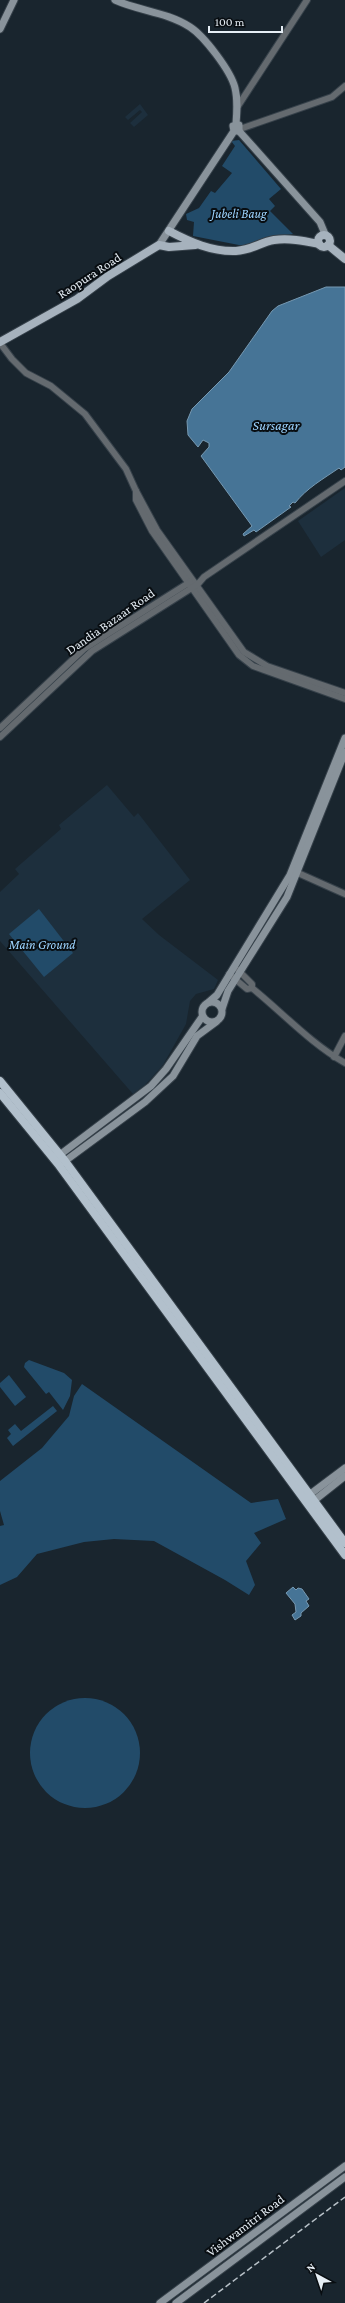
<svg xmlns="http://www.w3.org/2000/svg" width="345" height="2303" font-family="'Crimson Pro',serif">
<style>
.built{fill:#1d2f3d}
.green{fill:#224b69}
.water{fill:#467496;stroke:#7699b2}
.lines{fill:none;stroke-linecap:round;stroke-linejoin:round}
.tertiary-casing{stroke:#36414a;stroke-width:8}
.secondary-casing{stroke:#36414a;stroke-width:9}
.primary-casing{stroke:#36414a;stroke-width:10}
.trunk-casing{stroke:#36414a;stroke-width:10}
.tertiary{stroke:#646a6f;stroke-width:6}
.secondary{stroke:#89939b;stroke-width:7}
.primary{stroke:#a6b2bd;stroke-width:8}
.trunk{stroke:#b2c0cc;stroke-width:8}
.rail{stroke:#b7c0c7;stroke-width:1.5;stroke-dasharray:6 3;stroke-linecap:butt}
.labels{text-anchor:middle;stroke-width:4;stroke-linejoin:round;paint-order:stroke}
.park-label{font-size:13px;font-style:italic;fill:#9cd3fe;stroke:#080d11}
.street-label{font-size:13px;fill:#e6eef5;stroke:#080d11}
.water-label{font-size:14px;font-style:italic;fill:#9cd3fe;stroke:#080d11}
</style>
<rect width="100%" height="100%" fill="#19252e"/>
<g class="built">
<path d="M 140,104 L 148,115 L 134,127 L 130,123 L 142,112 L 140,110 L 128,120 L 125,117 Z"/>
<path d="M 345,488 L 345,540 L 321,557 L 298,521 Z"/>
<path d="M 107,785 L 134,817 L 138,813 L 190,880 L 142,919 L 159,935 L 218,980 L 214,989 L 196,994 L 190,1001 L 186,1024 L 163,1065 L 145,1085 L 133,1094 L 0,941 L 0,892 L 19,874 L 15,869 L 61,829 L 59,825 Z"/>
</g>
<g class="green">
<path d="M 239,140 L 281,189 L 269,199 L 275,206 L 270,211 L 293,234 L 273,237 L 244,246 L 193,236 L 194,222 L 187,220 L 186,214 L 199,208 L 211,191 L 215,193 L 232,173 L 222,166 L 235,146 L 231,141 Z"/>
<path d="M 39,909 L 73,953 L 44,977 L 9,934 Z"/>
<path d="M 29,1360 L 64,1373 L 72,1380 L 70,1396 L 63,1410 L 49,1392 L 46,1394 L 24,1367 L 25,1363 Z"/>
<path d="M 9,1375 L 26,1397 L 15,1406 L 0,1387 L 0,1383 Z"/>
<path d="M 82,1384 L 251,1503 L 278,1499 L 286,1519 L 254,1533 L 261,1543 L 246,1561 L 255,1585 L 249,1595 L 225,1580 L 154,1541 L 114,1539 L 84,1542 L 37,1554 L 17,1577 L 0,1585 L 0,1526 L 4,1525 L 0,1511 L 0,1481 L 42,1448 L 69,1416 L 74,1396 Z"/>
<path d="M 53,1406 L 57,1411 L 13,1446 L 7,1438 L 11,1434 L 8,1430 L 15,1424 L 21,1431 Z"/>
<circle cx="85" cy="1753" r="55"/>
</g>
<g class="water">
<path d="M 326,287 L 345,287 L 345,467 L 341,470 L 339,468 C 323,479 307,488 295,503 L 293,502 L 289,506 L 291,507 L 256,532 L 254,530 L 244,536 L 243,534 L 252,526 L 201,456 L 209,447 L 209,443 L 203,440 L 198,447 L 188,435 L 187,421 L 192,409 L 229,372 L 272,311 L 278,306 Z"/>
<path d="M 293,1587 L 296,1590 L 298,1588 L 302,1589 L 309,1599 L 306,1601 L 309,1606 L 301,1613 L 301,1616 L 295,1620 L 292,1615 L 296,1612 L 295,1604 L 286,1593 Z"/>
</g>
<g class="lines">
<g class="tertiary-casing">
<g id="tertiary">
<path d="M 238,106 L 307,0"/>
<path d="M 240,129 L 332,97 L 345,86"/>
<path d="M 0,343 L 12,359 L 26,373 L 51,386 L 85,414 L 126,469 L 136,491 L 157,530 L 244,652 L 267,666 L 345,693"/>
<path d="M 136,491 L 136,500 L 152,531 L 239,655 L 253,666 L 264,670 L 345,699"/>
<path d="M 0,728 L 84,649 L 190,582"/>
<path d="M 0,737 L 92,651 L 198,584 L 204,577 L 345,481"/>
<path d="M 298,873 L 345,894"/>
<path d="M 238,970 L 252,984 L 252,988 C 283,1013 310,1043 345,1063"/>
<path d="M 229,974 L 247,989 L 252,988"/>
<path d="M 334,1057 L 345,1036"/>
</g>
</g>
<g class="secondary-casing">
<g id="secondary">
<path d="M 115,0 C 139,11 167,12 190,27 C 204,36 231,71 235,88 C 238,100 237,111 236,124"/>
<path d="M 0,29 L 14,0"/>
<path d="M 239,131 L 320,222 L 325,234"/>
<path d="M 159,245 L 234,131 L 233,126 L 239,125 L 239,131 L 234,131"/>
<circle cx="212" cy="1012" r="10"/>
<path d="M 209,1002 L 217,995 L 290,875 L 345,738"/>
<path d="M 222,1009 L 228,991 L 287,897 L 345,752"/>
<path d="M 57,1157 L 151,1086 L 166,1069 L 202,1017"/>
<path d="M 61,1164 L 145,1102 L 173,1076 L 197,1036 L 216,1022"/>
<path d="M 305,1498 L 345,1468"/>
<path d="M 311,1503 L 345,1476"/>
<path d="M 160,2303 L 345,2166"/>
<path d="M 176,2303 L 345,2177"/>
</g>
</g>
<g class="primary-casing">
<g id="primary">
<path d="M 169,231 C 190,242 212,252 236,251 C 252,250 261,242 274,240 C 290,238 304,241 319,244"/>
<circle cx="324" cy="241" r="6"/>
<path d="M 328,245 L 345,259"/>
<path d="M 0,342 L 77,299 L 108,276 L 159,245 L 169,247 L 195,245"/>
</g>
</g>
<g class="trunk-casing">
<g id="trunk">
<path d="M 0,1081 L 65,1161 L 345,1543"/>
<path d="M 0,1093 L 58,1164 L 345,1555"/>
</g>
</g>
<use href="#tertiary" class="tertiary"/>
<use href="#secondary" class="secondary"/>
<use href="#primary" class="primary"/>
<use href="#trunk" class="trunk"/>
<path class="rail" d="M 204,2303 L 345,2197"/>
</g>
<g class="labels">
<g class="park-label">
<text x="239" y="218">Jubeli Baug</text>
<text x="42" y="949">Main Ground</text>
</g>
<g class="street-label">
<text transform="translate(89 275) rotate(-33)" y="5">Raopura Road</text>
<text transform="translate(110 621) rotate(-35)" y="5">Dandia Bazaar Road</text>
<text transform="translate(245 2225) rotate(-37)" y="5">Vishwamitri Road</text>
</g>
<g class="water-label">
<text x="276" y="430">Sursagar</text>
</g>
</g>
<g transform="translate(317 2275) rotate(320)" stroke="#080d11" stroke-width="3" paint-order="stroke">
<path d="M0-3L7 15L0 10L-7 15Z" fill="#e6eef5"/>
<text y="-6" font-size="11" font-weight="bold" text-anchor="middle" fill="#e6eef5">N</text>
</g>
<path d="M209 26v6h73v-6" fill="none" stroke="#e6eef5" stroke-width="2"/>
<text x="215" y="26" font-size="12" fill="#e6eef5" stroke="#080d11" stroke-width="3" paint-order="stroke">100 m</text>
</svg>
